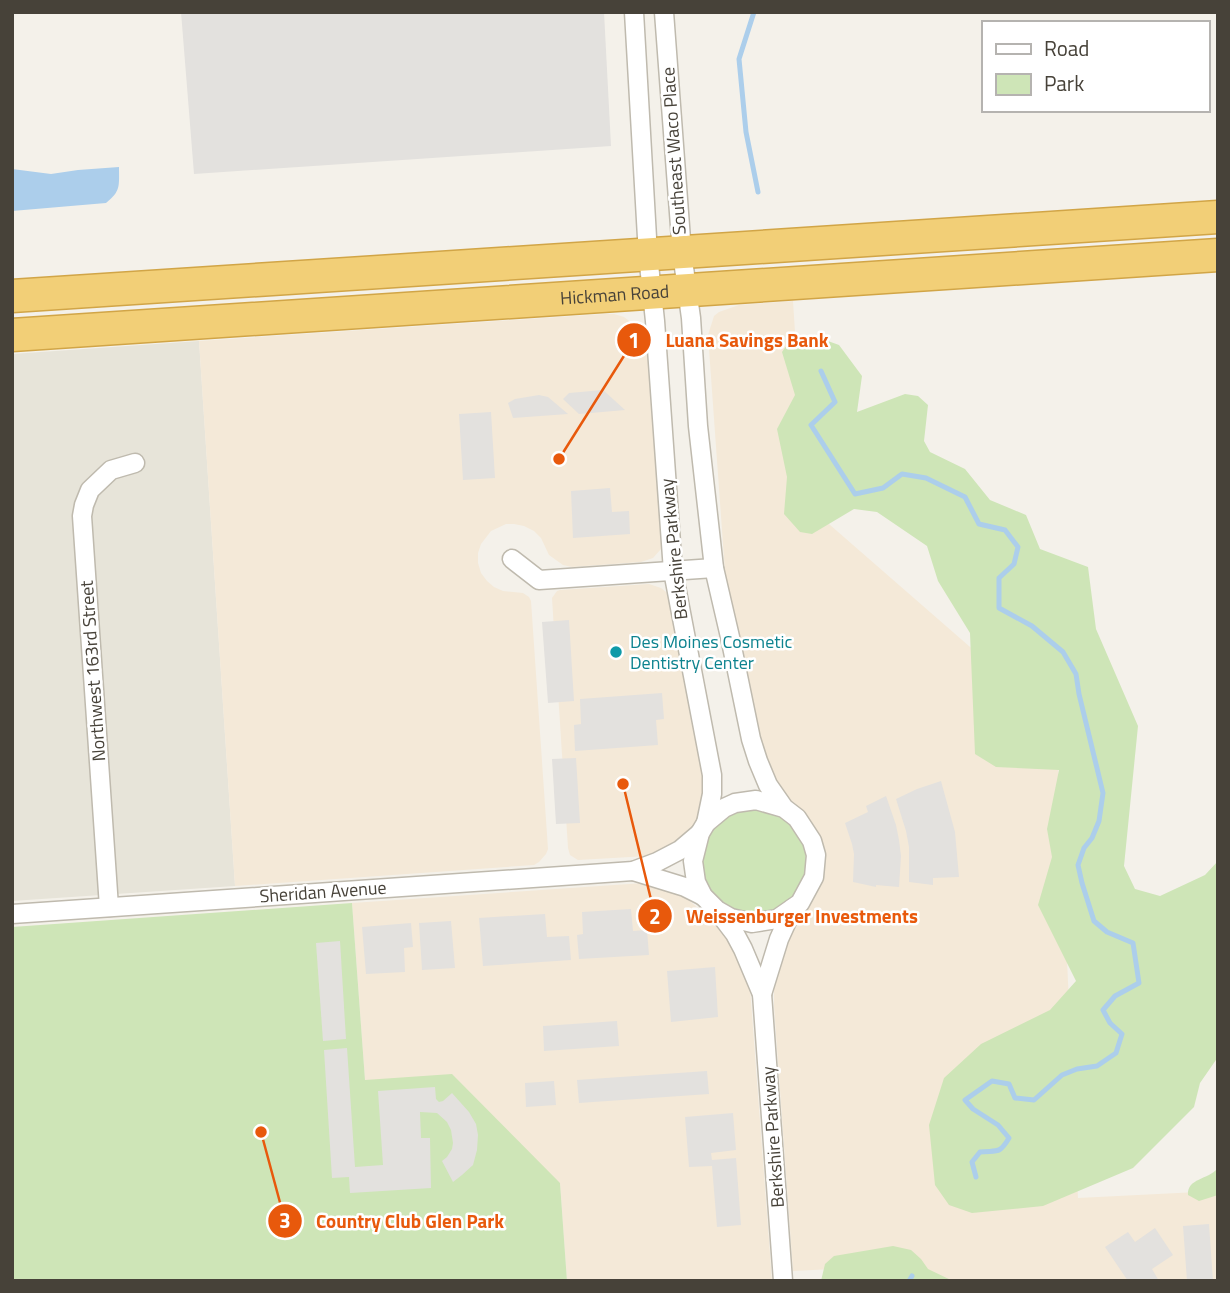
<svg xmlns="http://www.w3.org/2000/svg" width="1230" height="1293" font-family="'Titillium Web',sans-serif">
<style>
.residential{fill:#e7e4d9}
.commercial{fill:#f4e9d8}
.green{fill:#cee5b7}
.parking{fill:#e3e1de}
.water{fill:#acceeb}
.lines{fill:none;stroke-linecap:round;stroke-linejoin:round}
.stream{stroke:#acceeb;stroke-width:5}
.street-casing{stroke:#bfbaae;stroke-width:21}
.highway-casing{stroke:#d1a547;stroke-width:35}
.street{stroke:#fff;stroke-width:18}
.highway{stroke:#f2cf77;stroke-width:32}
.culture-dot{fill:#0f9aa8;stroke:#fff;stroke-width:2.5}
.labels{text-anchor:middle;stroke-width:5;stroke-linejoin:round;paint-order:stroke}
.street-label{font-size:18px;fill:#474239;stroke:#fff}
.culture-label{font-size:18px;fill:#0d838f;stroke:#fff;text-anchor:start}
.leader{fill:none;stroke:#e8590c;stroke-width:2.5}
.callout-dot{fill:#e8590c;stroke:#fff;stroke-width:2.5}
.mark-label{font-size:21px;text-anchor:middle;font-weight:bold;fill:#fff}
.callout-label{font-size:19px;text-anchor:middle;font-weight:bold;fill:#e8590c;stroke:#fff;stroke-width:5;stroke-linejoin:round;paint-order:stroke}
</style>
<rect width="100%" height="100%" fill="#f4f1ea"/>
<path class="residential" d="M 199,341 L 235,886 L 12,901 L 12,354 Z"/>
<g class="commercial">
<path d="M 793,301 L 806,504 L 1056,722 L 1078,1198 L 1218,1191 L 1218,1281 L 888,1281 L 874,1267 L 793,1271 L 774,1006 L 774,978 L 788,936 L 814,899 L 820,886 L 823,873 L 824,859 L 822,845 L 818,832 L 811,821 L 778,787 L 763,760 L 725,572 L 708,335 L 714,316 L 719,312 L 739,305 Z"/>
<path d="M 604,314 L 614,314 L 624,317 L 632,323 L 643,336 L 646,343 L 652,379 L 663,543 L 661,549 L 653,558 L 641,562 L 572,567 L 563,565 L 549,555 L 541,538 L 534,531 L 524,526 L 514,524 L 506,524 L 491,531 L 481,544 L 478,553 L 478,563 L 481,573 L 487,581 L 494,587 L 503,591 L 523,593 L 529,597 L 531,601 L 548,849 L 546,854 L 539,862 L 534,865 L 235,886 L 199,341 Z"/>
<path d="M 649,584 L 661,588 L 666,592 L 671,602 L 701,753 L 705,792 L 698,818 L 691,829 L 683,839 L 661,853 L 648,856 L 578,860 L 570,855 L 568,848 L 552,598 L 557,591 L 560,590 Z"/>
<path d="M 644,883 L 676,892 L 685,897 L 705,914 L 727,936 L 735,947 L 750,988 L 772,1281 L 567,1281 L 560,1183 L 365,1080 L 352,903 Z"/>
</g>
<g class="green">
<path d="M 814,336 L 839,345 L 862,376 L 857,412 L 905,394 L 918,396 L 928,405 L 924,441 L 930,452 L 965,469 L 990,500 L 1026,515 L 1040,549 L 1088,567 L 1096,629 L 1138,726 L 1124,866 L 1135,889 L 1160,896 L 1205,875 L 1218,861 L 1218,1057 L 1200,1083 L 1194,1107 L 1133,1168 L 1043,1206 L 972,1213 L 949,1205 L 935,1185 L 929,1125 L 944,1078 L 981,1044 L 1050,1010 L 1076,981 L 1038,905 L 1052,857 L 1047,829 L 1059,770 L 996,767 L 975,754 L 970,633 L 938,581 L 927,546 L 877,512 L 854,509 L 812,534 L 800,532 L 784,514 L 787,477 L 777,429 L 795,395 L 782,352 L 789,342 Z"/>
<circle cx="754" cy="862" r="52"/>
<path d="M 352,903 L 365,1080 L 452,1074 L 560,1183 L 567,1281 L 12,1281 L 12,927 Z"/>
<path d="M 1218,1168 L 1218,1195 L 1199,1201 L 1188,1195 C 1187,1178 1208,1180 1218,1168 Z"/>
<path d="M 893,1246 L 911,1250 L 921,1259 L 928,1269 L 953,1281 L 821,1281 L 825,1264 L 834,1256 Z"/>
</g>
<g class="parking">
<path d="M 181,12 L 604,12 L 611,146 L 194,174 Z"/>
<path d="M 603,390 L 625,410 L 579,414 L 563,399 L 569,393 Z"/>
<path d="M 539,395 L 548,397 L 568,414 L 513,418 L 508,403 L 515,399 Z"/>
<path d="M 491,412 L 495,478 L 463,480 L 459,414 Z"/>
<path d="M 610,488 L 612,512 L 629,511 L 630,534 L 573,538 L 571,491 Z"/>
<path d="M 569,620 L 574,701 L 548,703 L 542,622 Z"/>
<path d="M 662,693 L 664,719 L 656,720 L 658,745 L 575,751 L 574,725 L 581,724 L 580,699 Z"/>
<path d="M 576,758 L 580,823 L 556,824 L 552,759 Z"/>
<path d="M 941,781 L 955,832 L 959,877 L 933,878 L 933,885 L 909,882 L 909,847 L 906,831 L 896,799 L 917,789 Z"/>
<path d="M 886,796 L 896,825 L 899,840 L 901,856 L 899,887 L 876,885 L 876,887 L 853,882 L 854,854 L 852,844 L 845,823 L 868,812 L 866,806 Z"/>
<path d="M 631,909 L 633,931 L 647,930 L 649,955 L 579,959 L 577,935 L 583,934 L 582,912 Z"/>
<path d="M 545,914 L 547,937 L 569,936 L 571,960 L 483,966 L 479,918 Z"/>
<path d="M 451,921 L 455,968 L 422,970 L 419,923 Z"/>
<path d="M 411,923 L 413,947 L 404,948 L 405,972 L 366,974 L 362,927 Z"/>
<path d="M 340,941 L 346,1039 L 323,1041 L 316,943 Z"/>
<path d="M 715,967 L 718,1017 L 671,1022 L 667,971 Z"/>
<path d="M 617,1021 L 619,1046 L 544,1051 L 543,1026 Z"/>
<path d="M 347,1048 L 355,1167 L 383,1165 L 378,1091 L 435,1087 L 436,1099 L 439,1102 L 443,1101 L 452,1093 L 469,1112 L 476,1124 L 478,1135 L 477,1150 L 473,1165 L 462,1175 L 453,1182 L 442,1161 L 447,1157 L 452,1149 L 453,1143 L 451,1130 L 447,1122 L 437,1113 L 420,1112 L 421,1138 L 430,1138 L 431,1188 L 350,1193 L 349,1177 L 332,1178 L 324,1050 Z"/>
<path d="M 707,1071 L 709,1094 L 579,1103 L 577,1080 Z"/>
<path d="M 554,1081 L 556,1105 L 526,1107 L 525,1083 Z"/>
<path d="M 733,1113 L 736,1150 L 711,1153 L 712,1160 L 736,1158 L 741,1225 L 717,1227 L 712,1166 L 689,1167 L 685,1117 Z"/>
<path d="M 1209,1224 L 1213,1281 L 1187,1281 L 1183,1226 Z"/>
<path d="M 1155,1228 L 1173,1255 L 1152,1269 L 1159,1281 L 1128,1281 L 1105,1247 L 1128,1232 L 1135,1242 Z"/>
</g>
<path class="water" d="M 119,167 C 119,186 121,191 106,203 L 12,211 L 12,169 L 51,174 L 78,170 Z"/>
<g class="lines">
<g class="stream">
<path d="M 754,12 L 739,59 L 746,132 L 758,192"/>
<path d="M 821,371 L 835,402 L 811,425 L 855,494 L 883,488 L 902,474 L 926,478 L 965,497 L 979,524 L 1005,530 L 1018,547 L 1014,564 L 999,578 L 999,608 L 1032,626 L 1063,652 L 1076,674 L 1079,694 L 1103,793 L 1099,821 L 1092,838 L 1084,848 L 1078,865 L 1082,883 L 1094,921 L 1107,932 L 1133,943 L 1139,983 L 1115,996 L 1103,1010 L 1110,1023 L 1122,1034 L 1116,1053 L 1097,1066 L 1077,1069 L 1062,1075 L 1034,1100 L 1015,1098 L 1009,1084 L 992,1081 L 965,1100 L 973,1109 L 998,1125 L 1009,1138 C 999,1155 997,1150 980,1152 L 972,1162 L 976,1177"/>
<path d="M 909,1281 L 912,1276"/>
</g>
<g class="street-casing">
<g id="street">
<path d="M 634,12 L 648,255 L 655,321 L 673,571 L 712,775 L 712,794 L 706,823"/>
<path d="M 664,12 L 682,253 L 691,318 L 698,426 L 714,568 L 730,637 L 751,739 L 758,761 L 768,785 L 784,808 L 797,818 L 812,841 L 816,855 L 814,877 L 800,903 L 777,919 L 752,923 L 731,918 L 717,910 L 703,896 L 696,882 L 693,861 L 700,833 L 706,823 L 724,808 L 735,803 L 756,800 L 784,808"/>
<path d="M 512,559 L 539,580 L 714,568"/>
<path d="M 633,871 L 685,887 L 703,896"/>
<path d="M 109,907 L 82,516 L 84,505 L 90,490 L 111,470 L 135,463"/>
<path d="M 719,913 L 735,934 L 743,949 L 762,994 L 783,1281"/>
<path d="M 12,914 L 633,871 L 657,862 L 680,850 L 700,833"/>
<path d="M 762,994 L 779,939 L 793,908"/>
</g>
</g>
<g class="highway-casing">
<g id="highway">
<path d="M 12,296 L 1218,217"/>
<path id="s1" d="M 12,335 L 1218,255"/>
</g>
</g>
<use href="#street" class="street"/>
<use href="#highway" class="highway"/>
</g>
<circle class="culture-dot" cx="616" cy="652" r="7"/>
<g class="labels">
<g class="street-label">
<text transform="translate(674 151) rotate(-94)" y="6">Southeast Waco Place</text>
<text dy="6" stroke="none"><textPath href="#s1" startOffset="604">Hickman Road</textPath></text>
<text transform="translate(674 549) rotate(-96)" y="6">Berkshire Parkway</text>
<text transform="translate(93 671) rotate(-94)" y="6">Northwest 163rd Street</text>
<text transform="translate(323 892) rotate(-4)" y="6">Sheridan Avenue</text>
<text transform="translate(773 1137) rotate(-94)" y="6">Berkshire Parkway</text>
</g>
<g class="culture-label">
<text x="630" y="648">Des Moines Cosmetic<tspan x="630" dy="21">Dentistry Center</tspan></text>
</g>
</g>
<path class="leader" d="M559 459L634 340M623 784L655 916M261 1132L285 1221"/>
<g class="callout-dot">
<circle cx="559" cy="459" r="7"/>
<circle cx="623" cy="784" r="7"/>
<circle cx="261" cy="1132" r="7"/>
<circle cx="634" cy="340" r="18"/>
<circle cx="655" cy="916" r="18"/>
<circle cx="285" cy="1221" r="18"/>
</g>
<g class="mark-label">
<text x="634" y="348">1</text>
<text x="655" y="924">2</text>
<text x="285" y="1228">3</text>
</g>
<g class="callout-label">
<text x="747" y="347">Luana Savings Bank</text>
<text x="802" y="923">Weissenburger Investments</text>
<text x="410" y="1228">Country Club Glen Park</text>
</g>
<rect width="1230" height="1293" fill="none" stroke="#474239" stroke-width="28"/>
<rect x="982" y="21" width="228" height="91" fill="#ffffff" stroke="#b5b3b0" stroke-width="2"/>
<rect x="996" y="44" width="35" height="10" fill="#ffffff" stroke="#b5b3b0" stroke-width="2"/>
<text x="1044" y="56" font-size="21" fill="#474239">Road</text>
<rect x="996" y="74" width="35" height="21" fill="#cee5b7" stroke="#b5b3b0" stroke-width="2"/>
<text x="1044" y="91" font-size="21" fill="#474239">Park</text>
</svg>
